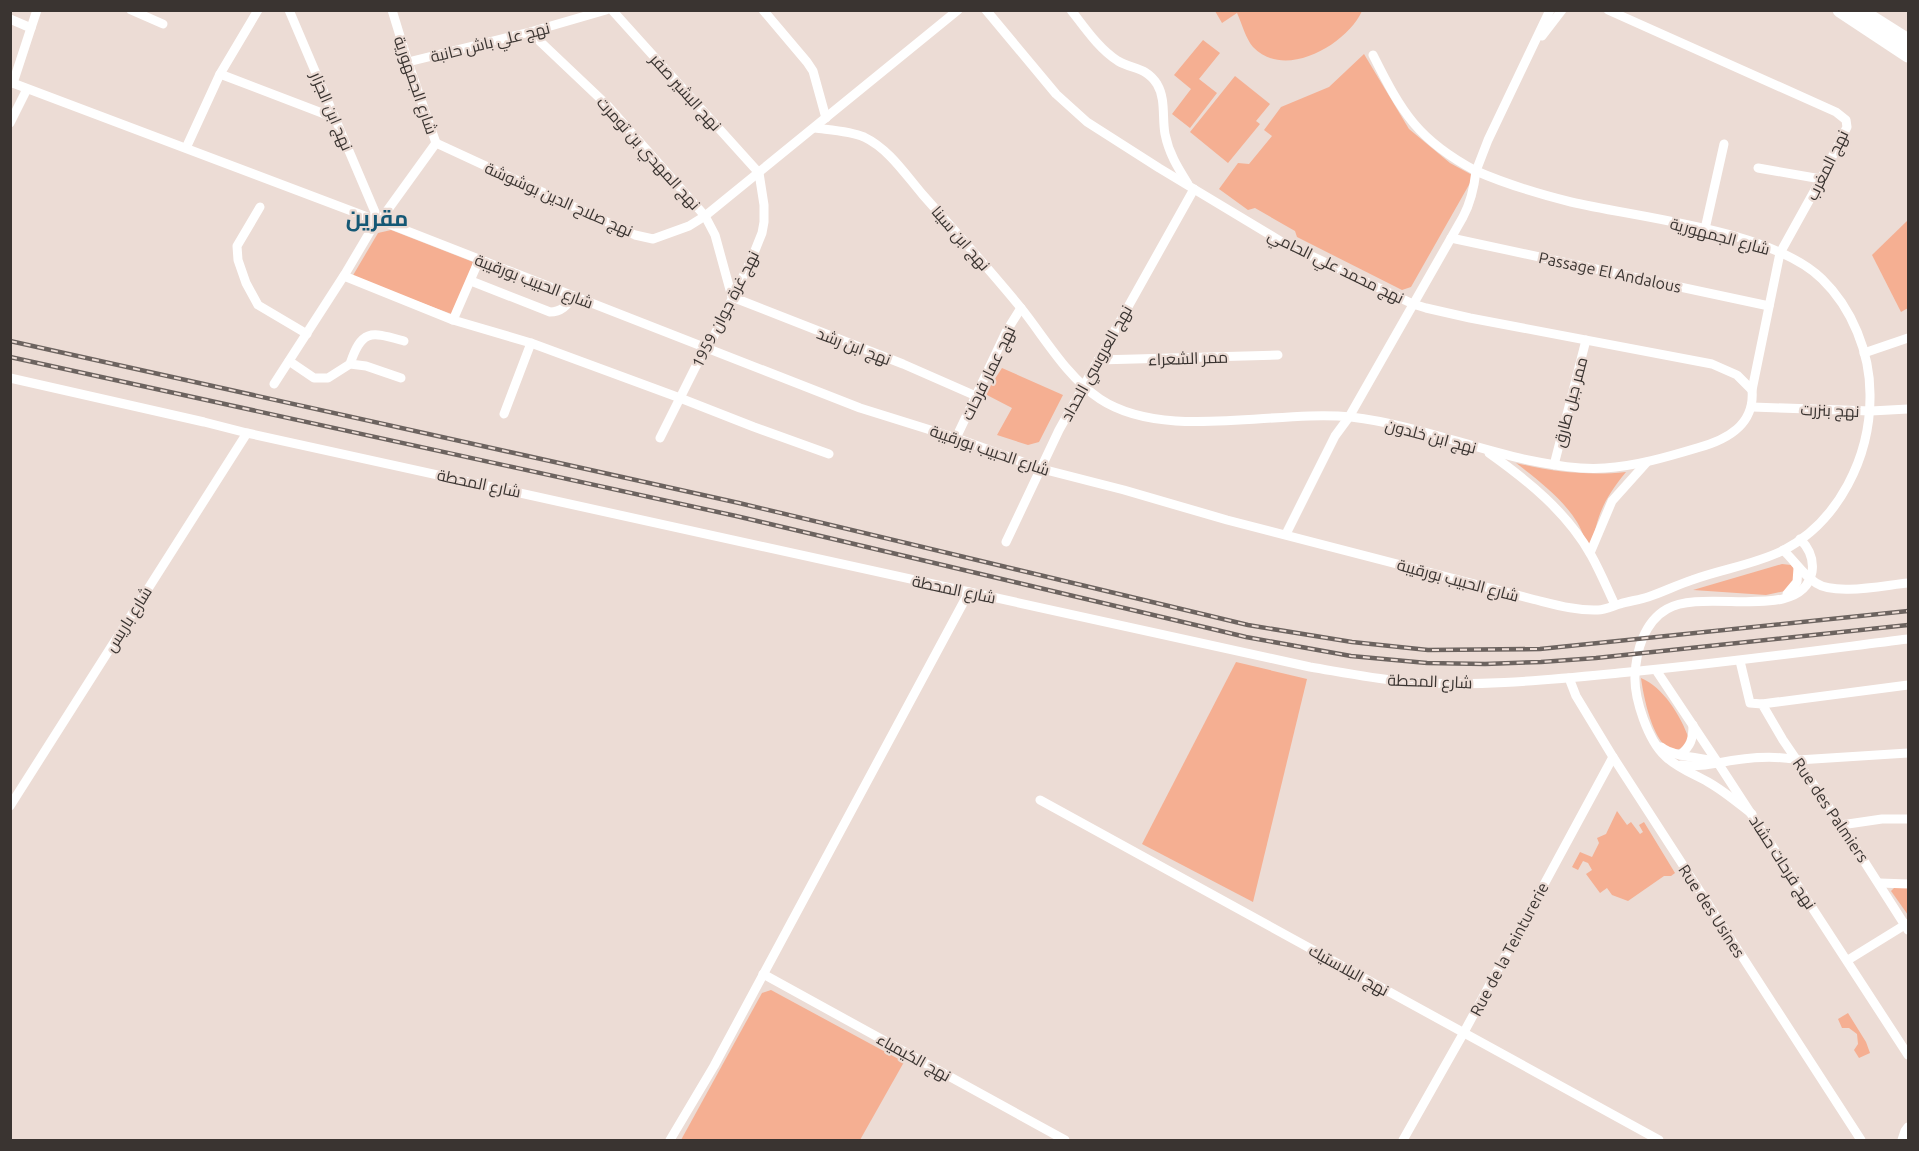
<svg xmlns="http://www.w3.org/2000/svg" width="1919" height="1151" font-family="Ubuntu,Cairo,sans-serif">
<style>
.green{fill:#f5af92}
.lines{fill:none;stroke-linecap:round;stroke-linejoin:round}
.minor{stroke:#fff;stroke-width:9}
.highway{stroke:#fff;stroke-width:15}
.rail-casing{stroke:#6c635f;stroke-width:4.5}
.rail{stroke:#ecdcd5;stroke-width:2;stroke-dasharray:7;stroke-linecap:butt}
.labels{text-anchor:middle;stroke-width:4.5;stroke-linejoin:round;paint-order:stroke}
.street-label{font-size:16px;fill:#3a3431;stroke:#ecdcd5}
.district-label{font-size:22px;font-weight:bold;fill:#155875;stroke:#ecdcd5}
</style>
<rect width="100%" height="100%" fill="#ecdcd5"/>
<g class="green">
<path d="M 1215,11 L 1362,11 C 1347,44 1285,81 1253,47 C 1246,39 1242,24 1237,13 L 1222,23 Z"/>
<path d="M 1203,40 L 1220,53 L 1199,79 L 1217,93 L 1190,128 L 1172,114 L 1191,89 L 1174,75 Z"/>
<path d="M 1364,54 L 1409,129 L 1450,163 L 1474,176 L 1411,287 L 1402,290 L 1297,237 L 1295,231 L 1255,208 L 1248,210 L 1219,189 L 1238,163 L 1249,164 L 1272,136 L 1264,130 L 1281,107 L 1329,87 Z"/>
<path d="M 1235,76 L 1270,104 L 1256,121 L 1260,124 L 1228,163 L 1190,132 Z"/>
<path d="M 1908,220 L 1908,308 L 1901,312 L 1872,255 Z"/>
<path d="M 391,230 L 473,262 L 457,316 L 352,277 L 378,233 Z"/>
<path d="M 1002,368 L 1063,395 L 1039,442 L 1028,445 L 997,435 L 1012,408 L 985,394 Z"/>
<path d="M 1516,463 C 1553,472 1588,476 1626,472 C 1601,503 1598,515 1590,553 C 1586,543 1583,532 1577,522 C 1562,498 1538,480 1516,463 Z"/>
<path d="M 1782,564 L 1791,565 L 1795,570 L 1795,582 L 1785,591 L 1766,595 L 1693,590 Z"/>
<path d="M 1236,662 L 1307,679 L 1253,902 L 1142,844 Z"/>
<path d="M 1641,678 C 1663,687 1681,716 1689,739 L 1686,745 C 1683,747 1681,749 1678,749 C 1654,755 1643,693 1641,678 Z"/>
<path d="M 1617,811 L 1627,825 L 1631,822 L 1640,834 L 1643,832 L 1639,825 L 1644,822 L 1675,873 L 1671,876 L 1664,876 L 1628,901 L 1612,895 L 1607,888 L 1600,893 L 1586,874 L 1592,870 L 1588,863 L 1583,861 L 1578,870 L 1572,867 L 1580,852 L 1592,857 L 1599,843 L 1597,838 L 1606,834 Z"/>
<path d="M 1895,887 L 1908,888 L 1908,915 L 1891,891 Z"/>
<path d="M 771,990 L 904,1062 L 860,1140 L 681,1140 L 762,993 Z"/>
<path d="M 1848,1013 L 1866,1042 L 1870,1053 L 1859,1058 L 1854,1050 L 1858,1044 L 1857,1034 L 1849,1028 L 1842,1028 L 1838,1019 Z"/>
</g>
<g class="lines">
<g class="minor">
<path d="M 131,10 L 163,24"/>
<path d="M 289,10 L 375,212"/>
<path d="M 612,10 L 759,173 L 764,205 L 764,222 L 762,233 L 752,258 L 708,348 L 701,356 L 660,438"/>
<path d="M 763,10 L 807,62 L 813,71 L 826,118"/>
<path d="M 986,10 L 1056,94 L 1087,122 L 1159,168 L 1282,242 L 1413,304 L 1426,308 L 1470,318 L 1712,364 L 1737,375 L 1752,390"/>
<path d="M 1071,10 C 1085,28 1099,49 1118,61 C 1134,70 1146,67 1157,84 C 1166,99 1162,118 1165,134 C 1169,154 1178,168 1188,184"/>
<path d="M 10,19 L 31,28 L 13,83"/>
<path d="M 31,28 L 37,10"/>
<path d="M 530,32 L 607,105 L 705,216 L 715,235 L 732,297 L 903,364 L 976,396"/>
<path d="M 1542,36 L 1562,10"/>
<path d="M 408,62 L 530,32 L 606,10"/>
<path d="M 220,74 L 335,118"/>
<path d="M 10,82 L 370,218"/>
<path d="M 10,123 L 27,89"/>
<path d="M 815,128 C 830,130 850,131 864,137 C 889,149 905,174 923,195 C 956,232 989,269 1021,308 C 1045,338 1067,377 1100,399 C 1165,442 1276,409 1351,417 C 1411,424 1469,447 1528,460 C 1553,465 1580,470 1605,468 C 1636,466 1667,457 1697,448 C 1727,440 1755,425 1752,390 L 1780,253 L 1821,179 L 1847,127 L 1846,120 L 1836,112 L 1608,10"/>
<path d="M 436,143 L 635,235 L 653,239 L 689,226 L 705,216 L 958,10"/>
<path d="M 186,148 L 220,74 L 258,10"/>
<path d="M 1758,168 L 1821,179"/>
<path d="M 260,207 L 237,246 L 238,260 L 246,283 L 258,305 L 307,334"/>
<path d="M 384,215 L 436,143 L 408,62 L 392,10"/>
<path d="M 384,222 L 860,408 L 956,438 L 1042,469 L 1124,490 L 1227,520 L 1532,599 C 1553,604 1576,611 1598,610 C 1605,610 1613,606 1620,604 C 1629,601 1639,600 1648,597 C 1663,592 1677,585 1692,580 C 1722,569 1753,565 1782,551 C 1839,522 1871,456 1870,394 C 1870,353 1852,308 1822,279 C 1772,230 1639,218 1571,202 C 1539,194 1506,184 1476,171 L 1488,140 L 1550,10"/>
<path d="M 1705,229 L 1724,144"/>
<path d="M 1451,238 L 1769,306"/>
<path d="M 344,276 L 453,320 L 531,343 L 680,398 L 754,427 L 829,454"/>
<path d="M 471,281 L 550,312 C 562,312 567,305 574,296"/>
<path d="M 453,320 L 479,260"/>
<path d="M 1864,353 L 1908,338"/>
<path d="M 1098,360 L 1278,355"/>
<path d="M 289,361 L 314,378 L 328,378 L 350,364 L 366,366 L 401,378"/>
<path d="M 350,364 C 362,328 371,332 404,341"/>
<path d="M 10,378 L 204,422 L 247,433 L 1310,667 C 1340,672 1370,678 1400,681 C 1472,688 1547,680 1619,673 C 1716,664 1812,651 1908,639"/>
<path d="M 274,384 L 345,274 L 374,225"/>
<path d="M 1752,407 L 1871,411 L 1908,409"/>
<path d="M 504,414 L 531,343"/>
<path d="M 956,438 L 1006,332 L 1021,308"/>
<path d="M 1489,453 C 1527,480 1567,512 1591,555 C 1600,571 1607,588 1615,605"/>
<path d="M 1554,465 L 1586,340"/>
<path d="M 1286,534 L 1335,436 L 1349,417 L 1463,217 C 1471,202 1474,189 1476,171 C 1418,140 1402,113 1373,55"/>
<path d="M 1006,542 L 1059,430 L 1194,189"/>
<path d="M 1783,550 C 1795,561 1802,574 1816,583 C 1835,596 1885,585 1908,583"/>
<path d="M 1590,553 L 1612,501 L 1647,462"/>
<path d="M 1787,594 L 1797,582 L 1798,568"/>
<path d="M 1740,661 L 1750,703 L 1762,704 L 1783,740 L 1841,825 L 1908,930"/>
<path d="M 1656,670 L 1718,763 L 1908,1055"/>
<path d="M 1569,678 L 1576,696 L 1613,757 L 1861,1140"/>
<path d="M 1762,704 L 1908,685"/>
<path d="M 1661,747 C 1676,758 1698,756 1716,762"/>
<path d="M 1680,755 C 1691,746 1693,739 1693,725"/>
<path d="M 1681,765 C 1695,767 1705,765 1718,763 C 1743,758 1773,755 1798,760 L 1908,753"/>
<path d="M 1040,800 L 1659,1140"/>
<path d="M 10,806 L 247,433"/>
<path d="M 1752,814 C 1738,803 1724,791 1708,782 C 1694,774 1677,768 1665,756 C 1648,740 1634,699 1635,676 C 1636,651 1644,622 1667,609 C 1704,587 1802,624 1812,572 C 1814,559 1809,548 1800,539"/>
<path d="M 1841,825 L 1882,819 L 1908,819"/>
<path d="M 1880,883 L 1908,884"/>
<path d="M 1848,960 L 1908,923"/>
<path d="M 763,974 L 1065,1140"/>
<path d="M 670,1140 L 714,1066 L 969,592"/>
<path d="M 1403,1140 L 1463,1034 L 1613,757"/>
<path d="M 1902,1140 L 1905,1131 L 1908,1127"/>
</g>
<g class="highway">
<path d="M 1840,10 L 1908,55"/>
<path d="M 1859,10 L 1908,41"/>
</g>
<g class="rail-casing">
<g id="rail">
<path d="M 10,341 L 739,503 L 1248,625 L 1352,642 L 1428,650 L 1540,649 L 1908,611"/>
<path d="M 10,357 L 736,516 L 1246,637 L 1351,656 L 1427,663 L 1485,664 L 1541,662 L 1596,658 L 1908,625"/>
</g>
</g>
<use href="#rail" class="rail"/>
</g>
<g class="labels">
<g class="street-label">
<text transform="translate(490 42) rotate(-14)" y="6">نهج علي باش حانبة</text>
<text transform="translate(416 85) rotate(71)" y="6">شارع الجمهورية</text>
<text transform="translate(686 92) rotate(48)" y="6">نهج البشير صفر</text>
<text transform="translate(332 111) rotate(67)" y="6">نهج ابن الجزار</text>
<text transform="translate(649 153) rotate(48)" y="6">نهج المهدي بن تومرت</text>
<text transform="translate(1827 165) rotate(-64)" y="6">نهج المغرب</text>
<text transform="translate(559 199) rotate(24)" y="6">نهج صلاح الدين بوشوشة</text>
<text transform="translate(1720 236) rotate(15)" y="6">شارع الجمهورية</text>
<text transform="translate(961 238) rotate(49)" y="6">نهج ابن سينا</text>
<text transform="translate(1336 266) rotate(26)" y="6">نهج محمد علي الحامي</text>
<text transform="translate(1610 272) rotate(12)" y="6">Passage El Andalous</text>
<text transform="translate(534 281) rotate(21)" y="6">شارع الحبيب بورقيبة</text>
<text transform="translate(725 309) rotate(-63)" y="6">نهج غرة جوان 1959</text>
<text transform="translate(854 346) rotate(21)" y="6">نهج ابن رشد</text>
<text transform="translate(1188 358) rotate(-2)" y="6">ممر الشعراء</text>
<text transform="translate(1096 363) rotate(-61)" y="6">نهج العروسي الحداد</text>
<text transform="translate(988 373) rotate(-64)" y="6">نهج عمار فرحات</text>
<text transform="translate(1570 402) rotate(-75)" y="6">ممر جبل طارق</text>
<text transform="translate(1830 410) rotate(2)" y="6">نهج بنزرت</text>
<text transform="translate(1431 436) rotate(15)" y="6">نهج ابن خلدون</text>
<text transform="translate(990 450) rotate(19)" y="6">شارع الحبيب بورقيبة</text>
<text transform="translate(479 483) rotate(12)" y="6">شارع المحطة</text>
<text transform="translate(1458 580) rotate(15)" y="6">شارع الحبيب بورقيبة</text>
<text transform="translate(954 589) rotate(12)" y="6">شارع المحطة</text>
<text transform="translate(128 619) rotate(-58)" y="6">شارع باريس</text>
<text transform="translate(1430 681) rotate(2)" y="6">شارع المحطة</text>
<text transform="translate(1831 810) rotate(56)" y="6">Rue des Palmiers</text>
<text transform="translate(1783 862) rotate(57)" y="6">نهج فرحات حشاد</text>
<text transform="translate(1712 911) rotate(57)" y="6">Rue des Usines</text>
<text transform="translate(1509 949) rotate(-62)" y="6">Rue de la Teinturerie</text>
<text transform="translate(1349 970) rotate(29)" y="6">نهج البلاستيك</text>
<text transform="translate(914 1057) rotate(29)" y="6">نهج الكيمياء</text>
</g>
<g class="district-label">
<text x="377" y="226">مقرين</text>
</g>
</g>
<rect width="1919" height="1151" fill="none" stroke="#3a3431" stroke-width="24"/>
</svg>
